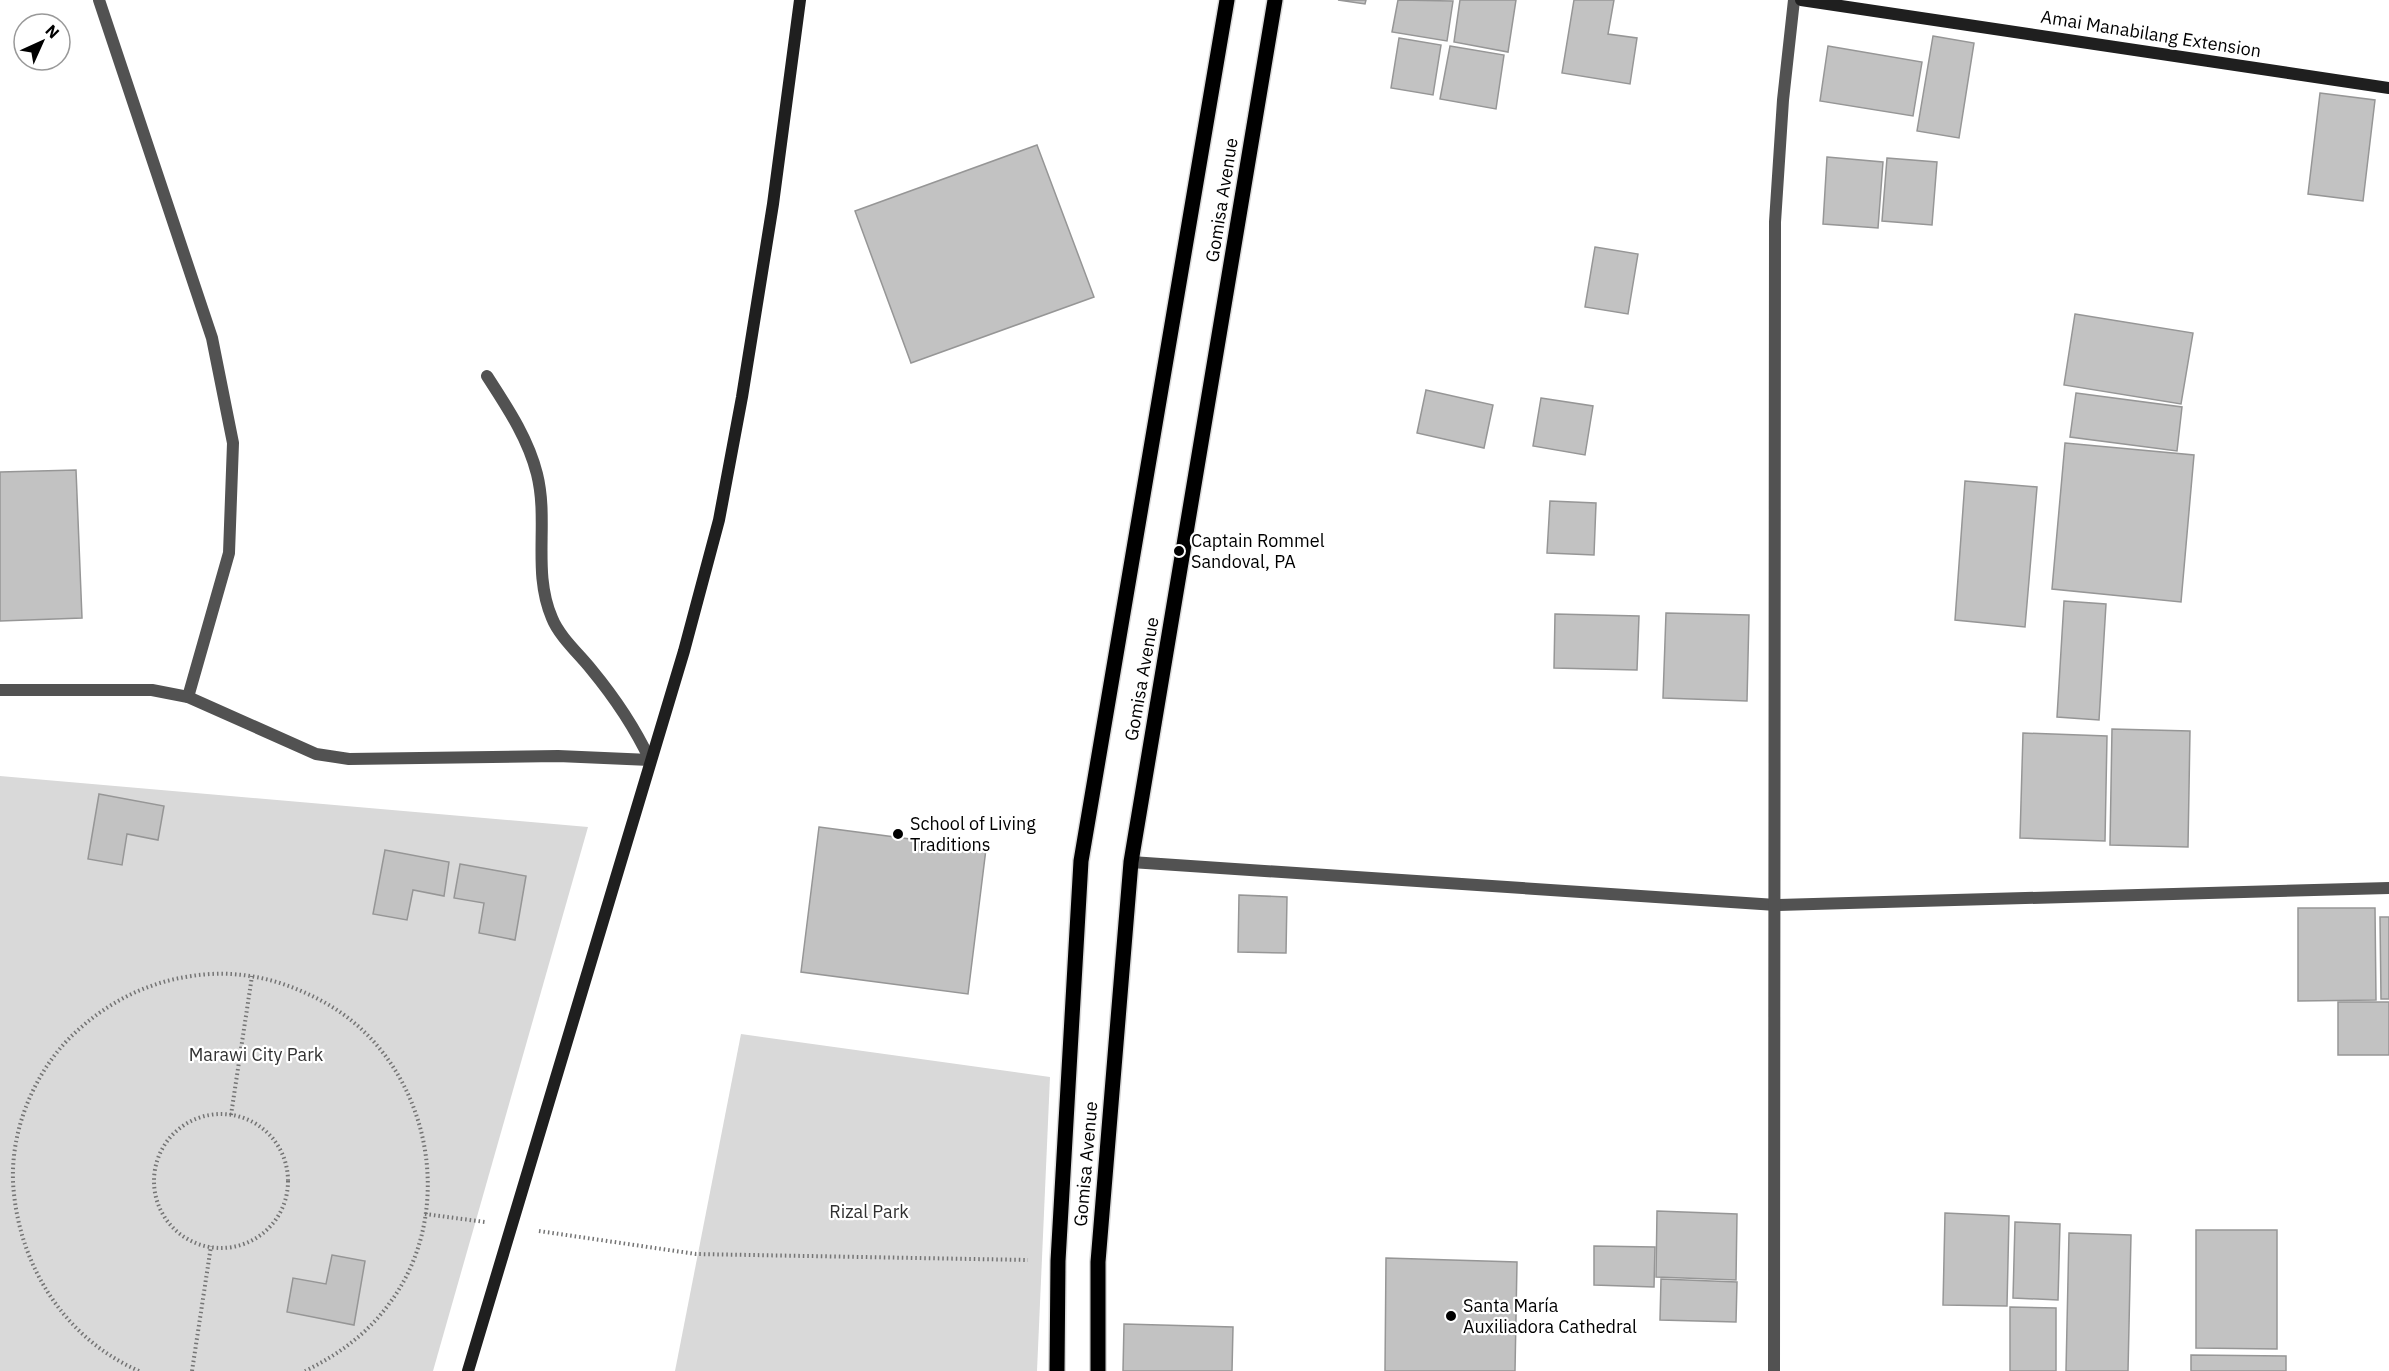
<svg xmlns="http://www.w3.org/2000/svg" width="2389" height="1371" font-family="'IBM Plex Sans',sans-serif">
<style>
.green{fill:#d9d9d9}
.building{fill:#c2c2c2;stroke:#969696;stroke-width:1.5}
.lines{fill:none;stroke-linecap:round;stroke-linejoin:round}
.primary-casing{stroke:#dbdbdb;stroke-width:18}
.path{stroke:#747474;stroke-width:4;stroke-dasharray:1.5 3;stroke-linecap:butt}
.lane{stroke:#525252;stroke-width:12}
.street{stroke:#525252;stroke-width:12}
.secondary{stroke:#1f1f1f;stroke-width:12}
.primary{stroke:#000;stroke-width:15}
.poi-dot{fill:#000;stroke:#fff;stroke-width:2}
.labels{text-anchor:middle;stroke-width:4.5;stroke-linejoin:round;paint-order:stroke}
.street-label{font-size:18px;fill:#000;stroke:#fff}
.poi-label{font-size:18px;fill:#000;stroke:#fff;text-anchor:start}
.park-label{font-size:18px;fill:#303030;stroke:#fff}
</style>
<rect width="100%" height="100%" fill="#fff"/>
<g class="green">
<path d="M 0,776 L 588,827 L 433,1371 L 0,1371 Z"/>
<path d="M 741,1034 L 1050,1077 L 1037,1371 L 675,1371 Z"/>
</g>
<g class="building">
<path d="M 1338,0 L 1366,0 L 1365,4 Z"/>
<path d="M 1398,0 L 1453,1 L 1447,41 L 1392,32 Z"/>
<path d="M 1460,0 L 1516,0 L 1508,52 L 1454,42 Z"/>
<path d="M 1574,0 L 1614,0 L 1608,34 L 1637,38 L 1630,84 L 1562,73 Z"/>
<path d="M 1933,36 L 1974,43 L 1959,138 L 1917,131 Z"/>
<path d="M 1399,38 L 1441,45 L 1433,95 L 1391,88 Z"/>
<path d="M 1450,46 L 1504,55 L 1496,109 L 1440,99 Z"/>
<path d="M 1828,46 L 1922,62 L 1913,116 L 1820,101 Z"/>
<path d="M 2320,93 L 2375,100 L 2363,201 L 2308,194 Z"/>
<path d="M 1037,145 L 1094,297 L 911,363 L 855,211 Z"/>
<path d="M 1827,157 L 1883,162 L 1878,228 L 1823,224 Z"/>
<path d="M 1887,158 L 1937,162 L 1932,225 L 1882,221 Z"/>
<path d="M 1595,247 L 1638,254 L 1628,314 L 1585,307 Z"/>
<path d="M 2075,314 L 2193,333 L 2181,404 L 2064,385 Z"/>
<path d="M 1426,390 L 1493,405 L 1484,448 L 1417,433 Z"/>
<path d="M 2076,393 L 2182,407 L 2177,451 L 2070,437 Z"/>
<path d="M 1541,398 L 1593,406 L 1585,455 L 1533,446 Z"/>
<path d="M 2065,443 L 2194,455 L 2181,602 L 2052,589 Z"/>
<path d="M 76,470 L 82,618 L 0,621 L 0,472 Z"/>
<path d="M 1965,481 L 2037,487 L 2025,627 L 1955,620 Z"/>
<path d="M 1550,501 L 1596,503 L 1594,555 L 1547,553 Z"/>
<path d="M 2064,601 L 2106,604 L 2099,720 L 2057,717 Z"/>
<path d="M 1666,613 L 1749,615 L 1747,701 L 1663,698 Z"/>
<path d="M 1555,614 L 1639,616 L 1637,670 L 1554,668 Z"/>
<path d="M 2112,729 L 2190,731 L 2188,847 L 2110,845 Z"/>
<path d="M 2023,733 L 2107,736 L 2105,841 L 2020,838 Z"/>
<path d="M 99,794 L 164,806 L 158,840 L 127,834 L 122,865 L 88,859 Z"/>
<path d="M 819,827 L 986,849 L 968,994 L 801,972 Z"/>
<path d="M 385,850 L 449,862 L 444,896 L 413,890 L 407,920 L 373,914 Z"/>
<path d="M 460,864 L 526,876 L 515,940 L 479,933 L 484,903 L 454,898 Z"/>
<path d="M 1239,895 L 1287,897 L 1286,953 L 1238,952 Z"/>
<path d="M 2298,908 L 2375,908 L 2376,1000 L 2298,1001 Z"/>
<path d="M 2380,917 L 2389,917 L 2389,999 L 2381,999 Z"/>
<rect x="2338" y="1002" width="51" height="53"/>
<path d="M 1657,1211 L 1737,1214 L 1736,1280 L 1656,1277 Z"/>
<path d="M 1945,1213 L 2009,1216 L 2007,1306 L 1943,1305 Z"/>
<path d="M 2015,1222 L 2060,1224 L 2058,1300 L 2013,1298 Z"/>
<path d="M 2196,1230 L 2277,1230 L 2277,1349 L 2196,1348 Z"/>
<path d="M 2069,1233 L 2131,1235 L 2128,1371 L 2066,1371 Z"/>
<path d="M 1594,1246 L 1655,1247 L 1654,1287 L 1594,1285 Z"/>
<path d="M 332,1255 L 365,1261 L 354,1325 L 287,1312 L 293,1278 L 326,1284 Z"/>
<path d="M 1386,1258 L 1517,1262 L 1515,1371 L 1385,1371 Z"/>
<path d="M 1661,1279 L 1737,1282 L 1736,1322 L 1660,1320 Z"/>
<path d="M 2010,1307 L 2056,1308 L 2056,1371 L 2010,1371 Z"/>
<path d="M 1124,1324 L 1233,1327 L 1232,1371 L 1123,1371 Z"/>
<path d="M 2191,1355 L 2286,1356 L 2286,1371 L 2191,1371 Z"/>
</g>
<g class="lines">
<g class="primary-casing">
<g id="primary">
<path d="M 1057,1371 L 1058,1261 L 1081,861 L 1227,0"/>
<path d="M 1098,1371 L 1098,1262 L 1131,862 L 1275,0"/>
</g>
</g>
<g class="path">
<circle cx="221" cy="1181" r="67"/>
<path d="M 231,1115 L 252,976"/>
<path d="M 425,1214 L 485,1222"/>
<path d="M 539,1231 L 696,1254 L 1028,1260"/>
<path d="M 139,1371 C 68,1340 22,1271 14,1194 C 7,1135 34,1069 78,1030 C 116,996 160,977 211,974 C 250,972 286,982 320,1000 C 428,1056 462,1207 389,1304 C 367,1334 338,1355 305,1371"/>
<path d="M 192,1371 L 211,1246"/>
</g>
<g class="lane">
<path d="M 99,0 L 212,338 L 233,443 L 229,553 L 188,697"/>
<path d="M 487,376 C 507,407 528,438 537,474 C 549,522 532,572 552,618 C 559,636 579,654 591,669 C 615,698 634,726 650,760"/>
</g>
<g class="street">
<path d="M 0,690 L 152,690 L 188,697 L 316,754 L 349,759 L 558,756 L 650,760"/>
<path d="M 1131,862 L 1776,905 L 2389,888"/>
<path d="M 1774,1371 L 1775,222 L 1783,100 L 1794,0"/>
</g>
<g class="secondary">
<path d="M 1801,0 L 2389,88"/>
<path d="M 468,1371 L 684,651 L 719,520 L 742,397 L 773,204 L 800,0"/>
</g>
<use href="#primary" class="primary"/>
</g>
<g class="poi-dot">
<circle cx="1179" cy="551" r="6"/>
<circle cx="898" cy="834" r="6"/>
<circle cx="1451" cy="1316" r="6"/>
</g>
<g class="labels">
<g class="street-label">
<text transform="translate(2151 34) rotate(9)" y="6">Amai Manabilang Extension</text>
<text transform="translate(1222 200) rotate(-81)" y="6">Gomisa Avenue</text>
<text transform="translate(1142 679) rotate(-80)" y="6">Gomisa Avenue</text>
<text transform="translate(1086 1164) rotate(-85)" y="6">Gomisa Avenue</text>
</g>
<g class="poi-label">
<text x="1191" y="547">Captain Rommel<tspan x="1191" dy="21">Sandoval, PA</tspan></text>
<text x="910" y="830">School of Living<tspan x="910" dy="21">Traditions</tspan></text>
<text x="1463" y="1312">Santa María<tspan x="1463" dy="21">Auxiliadora Cathedral</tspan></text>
</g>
<g class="park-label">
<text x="256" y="1061">Marawi City Park</text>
<text x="869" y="1218">Rizal Park</text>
</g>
</g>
<g transform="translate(42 42) rotate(45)"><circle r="28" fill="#ffffff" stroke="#999999" stroke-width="1.5"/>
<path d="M0-4.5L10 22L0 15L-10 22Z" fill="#000000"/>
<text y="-9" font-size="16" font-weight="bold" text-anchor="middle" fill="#000000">N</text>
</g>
</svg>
